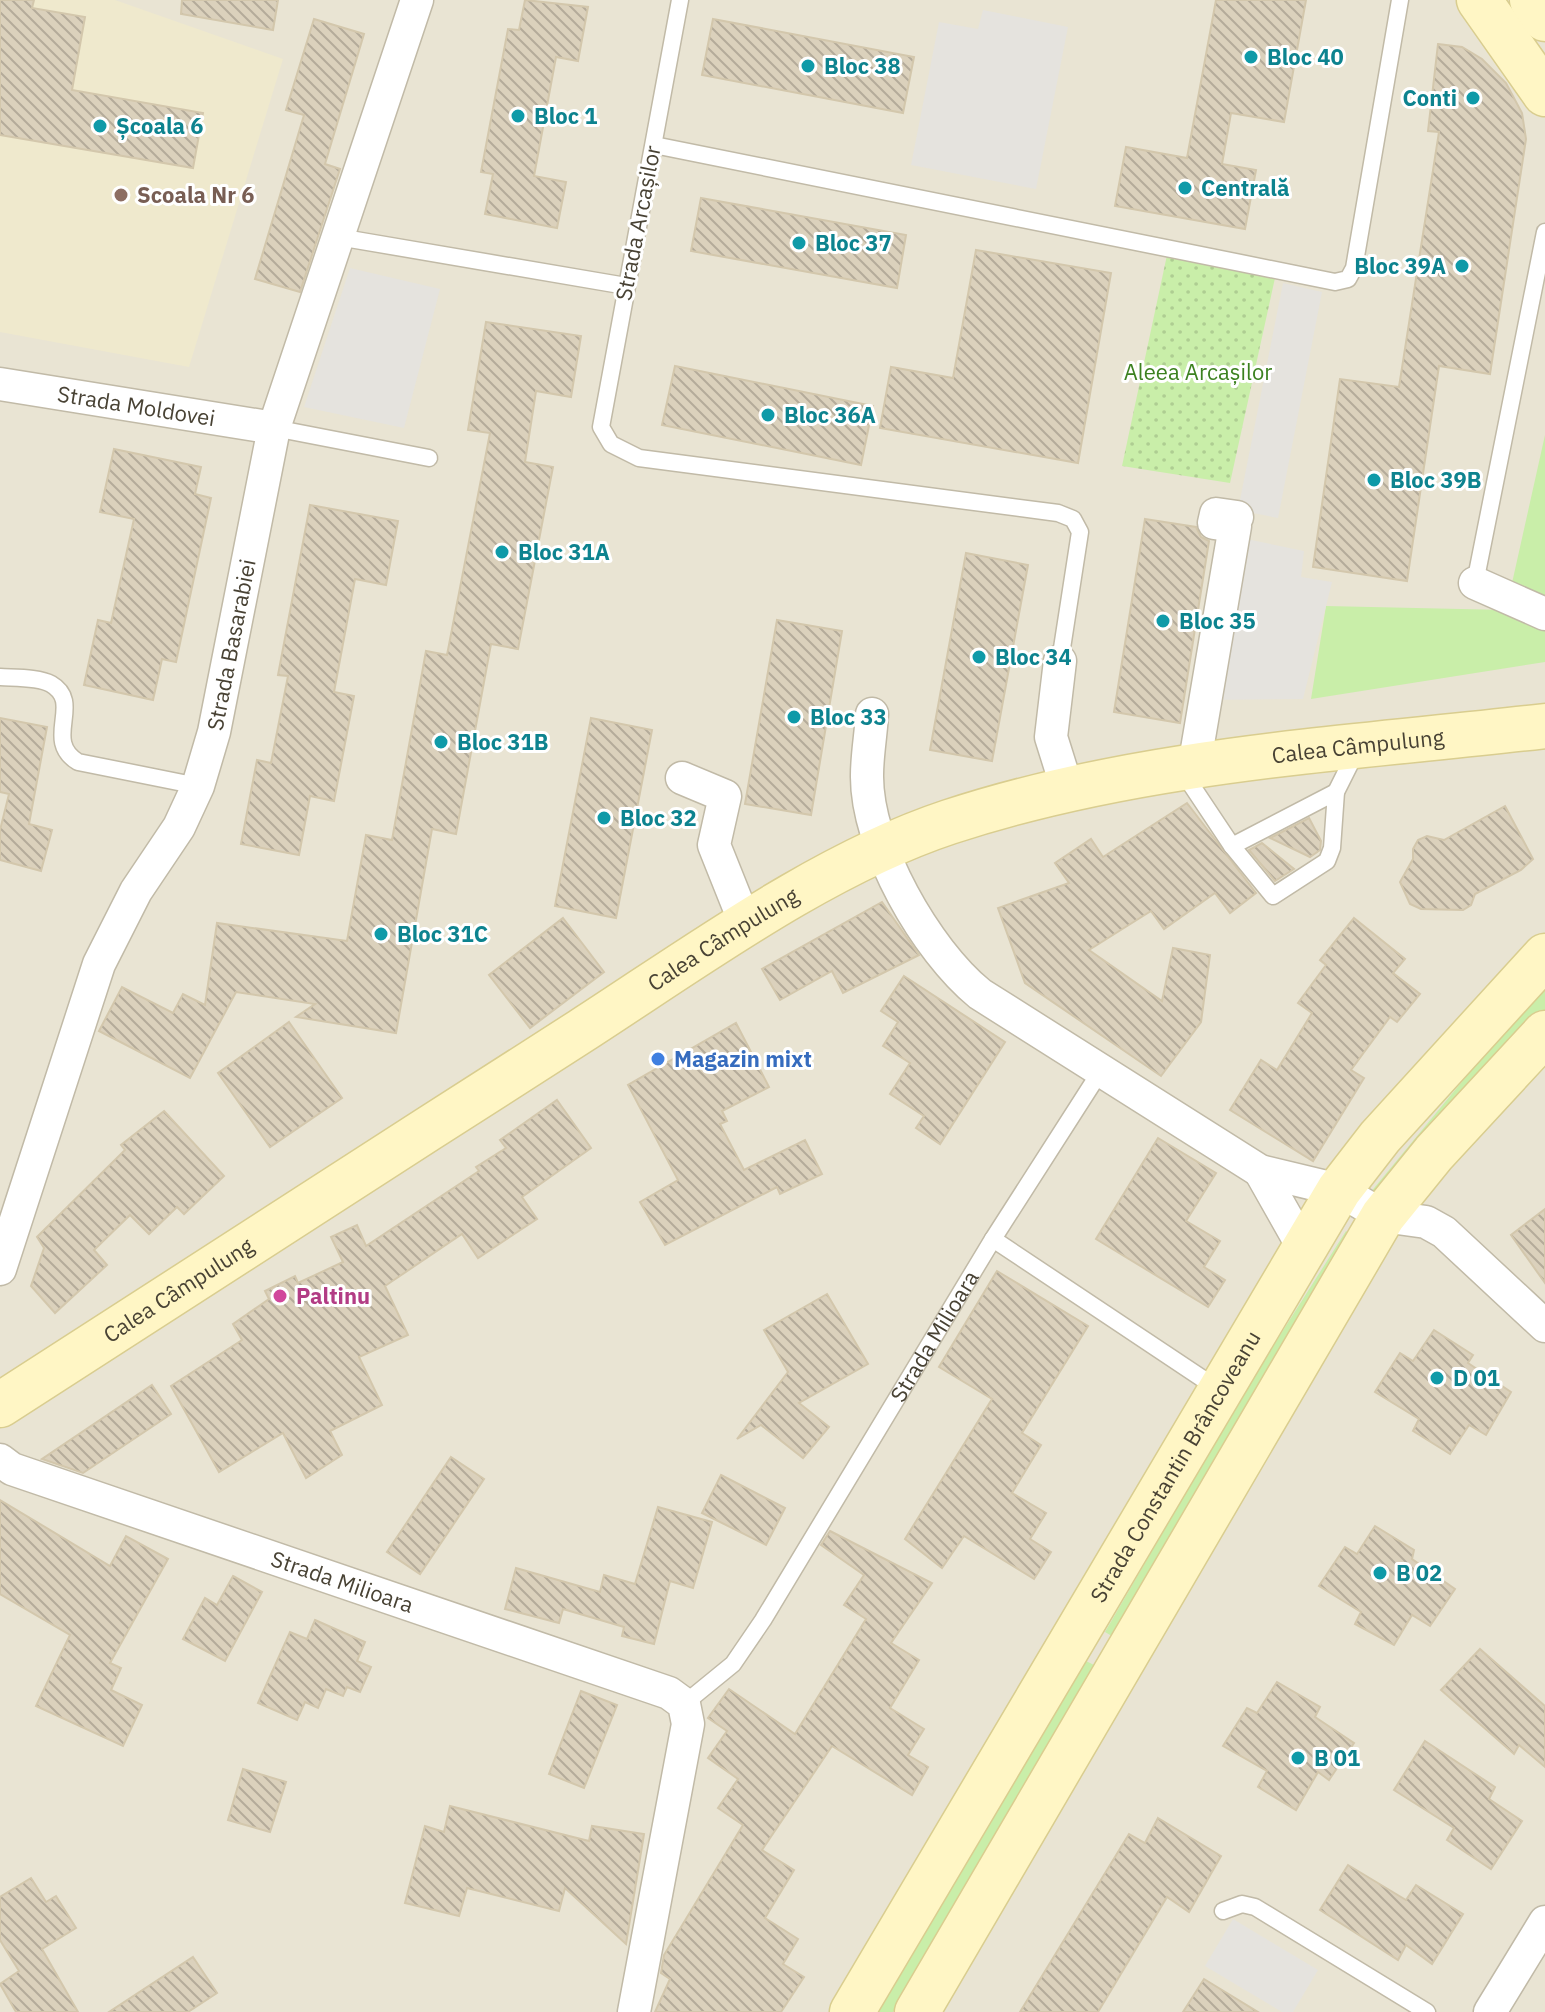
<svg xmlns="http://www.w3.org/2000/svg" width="1545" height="2012" font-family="'IBM Plex Sans',sans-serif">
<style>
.residential{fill:#e9e4d3}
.education{fill:#efe9cd}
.grass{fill:#c9eea9}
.park{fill:url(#park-dots)}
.parking{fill:#e5e3de}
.building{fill:url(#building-back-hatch);stroke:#d3c7ac;stroke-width:2}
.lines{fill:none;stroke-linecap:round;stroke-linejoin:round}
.lane-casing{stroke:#c1baa7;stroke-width:19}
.street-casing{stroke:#c1baa7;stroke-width:35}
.secondary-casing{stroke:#d9cd8f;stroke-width:47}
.lane{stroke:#fff;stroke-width:16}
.street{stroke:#fff;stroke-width:32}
.secondary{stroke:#fff6c5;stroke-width:44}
.culture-dot{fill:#0f9aa8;stroke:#fff;stroke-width:3}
.education-dot{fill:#8d6e63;stroke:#fff;stroke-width:3}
.shop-dot{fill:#3f7fe0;stroke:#fff;stroke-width:3}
.hotel-dot{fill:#d1479c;stroke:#fff;stroke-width:3}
.labels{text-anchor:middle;stroke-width:6;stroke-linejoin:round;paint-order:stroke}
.culture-label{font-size:22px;font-weight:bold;fill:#0d838f;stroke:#fff;text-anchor:start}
.education-label{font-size:22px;font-weight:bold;fill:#785e54;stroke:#fff;text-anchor:start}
.street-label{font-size:22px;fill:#484234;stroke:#fff}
.park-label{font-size:22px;fill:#3c8120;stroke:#fff}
.shop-label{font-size:22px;font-weight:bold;fill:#366cbe;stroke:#fff;text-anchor:start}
.hotel-label{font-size:22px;font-weight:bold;fill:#b23c85;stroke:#fff;text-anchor:start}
</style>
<defs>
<pattern id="park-dots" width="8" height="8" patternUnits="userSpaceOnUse" patternTransform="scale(2)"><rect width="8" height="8" fill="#c9eea9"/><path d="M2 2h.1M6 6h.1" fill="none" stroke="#aecd92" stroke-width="1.8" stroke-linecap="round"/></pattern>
<pattern id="building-back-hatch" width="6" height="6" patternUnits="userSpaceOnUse" patternTransform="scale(2)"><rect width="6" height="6" fill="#dbd1bc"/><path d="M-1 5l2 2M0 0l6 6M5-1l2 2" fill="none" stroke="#b4ab9a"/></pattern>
</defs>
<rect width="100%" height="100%" fill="#f5f1e5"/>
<rect class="residential" x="0" y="0" width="1545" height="2012"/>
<path class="education" d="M 0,0 L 115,0 L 283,59 L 189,367 L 0,332 Z"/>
<g class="grass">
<path d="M 1545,435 L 1545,662 L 1311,699 L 1326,606 L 1506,610 Z"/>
<path d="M 1545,988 L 1545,1020 L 1384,1201 L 1370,1193 L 1498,1038 Z"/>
<path d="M 1346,1231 L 1357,1240 L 1122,1642 L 1105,1632 L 1246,1389 Z"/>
<path d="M 1084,1660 L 1102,1669 L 893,2012 L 870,2012 Z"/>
</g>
<path class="park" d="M 1167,255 L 1275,278 L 1230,483 L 1122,466 Z"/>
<g class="parking">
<path d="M 983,10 L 1068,27 L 1036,189 L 911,165 L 939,22 L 978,29 Z"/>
<path d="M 350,268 L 440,289 L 404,428 L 304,407 Z"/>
<path d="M 1283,283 L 1322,292 L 1278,518 L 1238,510 Z"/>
<path d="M 1237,537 L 1304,551 L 1301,577 L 1332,582 L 1303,699 L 1207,700 Z"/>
<path d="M 1233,1919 L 1318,1970 L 1293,2012 L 1282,2012 L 1205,1966 Z"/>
</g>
<g class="building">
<path d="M 0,0 L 34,0 L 32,8 L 85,17 L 72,90 L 203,113 L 193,168 L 0,135 Z"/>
<path d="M 182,0 L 278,0 L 273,30 L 181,14 Z"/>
<path d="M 525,0 L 588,7 L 578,61 L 556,57 L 534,176 L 566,182 L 557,228 L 485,214 L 493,174 L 481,172 L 508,29 L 519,30 Z"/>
<path d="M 1216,0 L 1306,0 L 1284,122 L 1231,113 L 1222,164 L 1256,170 L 1245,229 L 1115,206 L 1126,147 L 1187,158 Z"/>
<path d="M 314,19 L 364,34 L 325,164 L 340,169 L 300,292 L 255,279 L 304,115 L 286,110 Z"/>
<path d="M 713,19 L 914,57 L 903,113 L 702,75 Z"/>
<path d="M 1438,44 L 1462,47 L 1482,59 L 1506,83 L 1522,113 L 1526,139 L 1490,374 L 1439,366 L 1407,581 L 1313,567 L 1340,379 L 1399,387 L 1439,132 L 1428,131 Z"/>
<path d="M 701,198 L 906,235 L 897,288 L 691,251 Z"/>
<path d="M 976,250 L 1111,273 L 1078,463 L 880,428 L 891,367 L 953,378 Z"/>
<path d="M 486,322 L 581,336 L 571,397 L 536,391 L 525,462 L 553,467 L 518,649 L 491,644 L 456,834 L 432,829 L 396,1033 L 296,1017 L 315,1004 L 236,992 L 190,1078 L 99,1031 L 122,987 L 173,1013 L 183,994 L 205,1005 L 217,923 L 347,941 L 366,835 L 392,840 L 426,651 L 447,655 L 490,433 L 468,430 Z"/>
<path d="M 675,366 L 873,406 L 861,465 L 662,425 Z"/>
<path d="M 114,449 L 201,467 L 195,494 L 211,498 L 176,662 L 162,659 L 153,700 L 84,685 L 98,620 L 111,623 L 134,519 L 100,512 Z"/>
<path d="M 310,505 L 398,521 L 386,585 L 355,579 L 334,692 L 354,696 L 334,801 L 310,796 L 299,855 L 241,844 L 257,760 L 271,763 L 288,676 L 278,675 Z"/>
<path d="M 1145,519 L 1196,527 L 1201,537 L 1209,541 L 1180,723 L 1114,712 Z"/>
<path d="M 966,553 L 1028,565 L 992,761 L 930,750 Z"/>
<path d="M 777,620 L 842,631 L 811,815 L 745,804 Z"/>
<path d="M 0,718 L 47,727 L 29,824 L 52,830 L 41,871 L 0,860 L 0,830 L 9,794 L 0,792 Z"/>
<path d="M 591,718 L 652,730 L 616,918 L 555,906 Z"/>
<path d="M 1187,803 L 1256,893 L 1230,913 L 1215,893 L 1164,929 L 1151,911 L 1089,950 L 1162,1001 L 1173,948 L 1210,955 L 1201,1022 L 1161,1076 L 1025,983 L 998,908 L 1069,883 L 1055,863 L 1091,839 L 1103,857 Z"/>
<path d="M 1505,806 L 1533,859 L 1521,870 L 1475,894 L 1471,905 L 1463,910 L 1421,909 L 1410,904 L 1400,882 L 1413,859 L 1413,849 L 1418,840 L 1427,836 L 1444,840 Z"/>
<path d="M 1309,818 L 1321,841 L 1320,850 L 1310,857 L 1270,838 Z"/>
<path d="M 1262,843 L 1294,869 L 1275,881 L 1249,850 Z"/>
<path d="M 882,902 L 919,955 L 843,993 L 832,971 L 780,1000 L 762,969 Z"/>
<path d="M 563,918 L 604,972 L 530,1028 L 489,975 Z"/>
<path d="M 1354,918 L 1405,959 L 1393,973 L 1420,994 L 1397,1022 L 1390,1017 L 1351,1070 L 1364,1078 L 1313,1161 L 1230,1110 L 1261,1060 L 1277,1070 L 1312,1013 L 1298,1003 L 1326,965 L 1320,960 Z"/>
<path d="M 904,976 L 1005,1042 L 940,1144 L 916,1128 L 924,1116 L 890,1094 L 910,1063 L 883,1046 L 898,1022 L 881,1011 Z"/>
<path d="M 289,1022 L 342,1098 L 270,1147 L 218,1073 Z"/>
<path d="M 736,1023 L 769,1087 L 722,1111 L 727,1121 L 720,1124 L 744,1170 L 805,1140 L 822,1174 L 780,1194 L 777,1187 L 665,1245 L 640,1202 L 678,1180 L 628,1085 Z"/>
<path d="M 557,1100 L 591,1148 L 522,1197 L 537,1219 L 478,1258 L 462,1234 L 385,1286 L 408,1335 L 359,1357 L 382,1405 L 330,1431 L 342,1455 L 306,1478 L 283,1433 L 219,1472 L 171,1386 L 242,1340 L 233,1324 L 269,1299 L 265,1291 L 295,1276 L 298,1283 L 343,1262 L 331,1237 L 357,1225 L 366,1246 L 479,1171 L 476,1167 L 506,1148 L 500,1140 Z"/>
<path d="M 164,1111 L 224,1176 L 184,1214 L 177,1207 L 149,1234 L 130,1215 L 94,1250 L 107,1265 L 55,1313 L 31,1286 L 44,1248 L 37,1237 L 125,1150 L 121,1145 Z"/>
<path d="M 1158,1138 L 1216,1173 L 1186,1221 L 1220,1241 L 1204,1267 L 1225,1280 L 1208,1307 L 1096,1239 Z"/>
<path d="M 1545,1209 L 1545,1283 L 1511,1235 Z"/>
<path d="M 997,1271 L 1088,1326 L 1022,1433 L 1041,1445 L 1012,1493 L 1046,1513 L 1030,1539 L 1051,1552 L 1034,1579 L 964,1536 L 942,1568 L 905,1539 L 992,1399 L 939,1367 Z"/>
<path d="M 827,1294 L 868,1364 L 799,1403 L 829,1427 L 803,1458 L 761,1425 L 737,1439 L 788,1372 L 764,1330 Z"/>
<path d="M 1434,1330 L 1473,1355 L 1468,1363 L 1511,1392 L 1486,1435 L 1469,1425 L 1450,1454 L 1413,1431 L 1419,1419 L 1375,1392 L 1400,1353 L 1413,1361 Z"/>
<path d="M 152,1385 L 171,1414 L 83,1473 L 42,1459 Z"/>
<path d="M 451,1457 L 484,1479 L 420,1574 L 387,1552 Z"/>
<path d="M 721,1475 L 785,1508 L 766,1545 L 702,1513 Z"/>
<path d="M 0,1500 L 110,1566 L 126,1536 L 168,1559 L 110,1663 L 121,1668 L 111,1690 L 142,1705 L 123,1746 L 36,1706 L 70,1635 L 0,1594 Z"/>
<path d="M 658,1507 L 712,1522 L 693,1588 L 670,1581 L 654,1644 L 622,1636 L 624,1627 L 563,1609 L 559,1623 L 505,1609 L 516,1568 L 600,1592 L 604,1575 L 635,1584 Z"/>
<path d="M 1375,1526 L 1414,1550 L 1412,1559 L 1455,1589 L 1430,1626 L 1412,1615 L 1394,1645 L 1355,1624 L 1361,1612 L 1319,1586 L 1345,1547 L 1357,1554 Z"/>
<path d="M 830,1531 L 932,1583 L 891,1643 L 919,1660 L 890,1708 L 924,1729 L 908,1755 L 928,1767 L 912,1795 L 832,1746 L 762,1850 L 794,1870 L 765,1918 L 798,1939 L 783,1964 L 804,1977 L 781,2012 L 655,2012 L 670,1979 L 661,1973 L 664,1955 L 743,1825 L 718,1808 L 738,1779 L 708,1758 L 727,1731 L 708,1718 L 729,1689 L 795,1734 L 866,1619 L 844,1605 L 864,1575 L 821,1545 Z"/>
<path d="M 233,1576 L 262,1592 L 225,1661 L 183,1639 L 205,1598 L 217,1605 Z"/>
<path d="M 315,1620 L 365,1642 L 357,1661 L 371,1667 L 360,1692 L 347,1687 L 343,1696 L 326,1689 L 318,1708 L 305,1702 L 297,1720 L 258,1703 L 290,1632 L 307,1639 Z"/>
<path d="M 1480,1649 L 1545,1706 L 1545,1767 L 1519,1745 L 1514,1754 L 1441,1690 Z"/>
<path d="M 1277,1682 L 1320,1707 L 1315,1717 L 1354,1743 L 1329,1780 L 1318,1772 L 1296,1810 L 1258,1787 L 1267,1771 L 1223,1746 L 1247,1708 L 1257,1713 Z"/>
<path d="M 581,1691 L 617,1705 L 584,1788 L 549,1774 Z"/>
<path d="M 1425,1741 L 1495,1787 L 1489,1799 L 1522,1821 L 1491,1869 L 1447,1840 L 1454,1828 L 1394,1790 Z"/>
<path d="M 243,1769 L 286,1782 L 270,1832 L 228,1820 Z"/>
<path d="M 450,1806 L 589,1841 L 592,1826 L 644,1834 L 626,1944 L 565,1888 L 559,1911 L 467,1888 L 459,1916 L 405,1903 L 425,1826 L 444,1832 Z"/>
<path d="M 1158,1818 L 1221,1856 L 1189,1912 L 1167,1897 L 1098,2012 L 1020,2012 L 1129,1834 L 1145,1843 Z"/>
<path d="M 1348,1865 L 1406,1900 L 1416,1885 L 1463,1914 L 1432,1964 L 1406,1945 L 1398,1960 L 1320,1910 Z"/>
<path d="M 31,1878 L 46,1902 L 56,1896 L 76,1928 L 42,1949 L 78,2012 L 16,2012 L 0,1984 L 19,1971 L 0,1940 L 0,1897 Z"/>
<path d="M 193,1957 L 217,1993 L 188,2012 L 109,2012 Z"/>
<path d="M 1204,1979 L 1258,2012 L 1183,2012 Z"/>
</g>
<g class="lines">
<g class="lane-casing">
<g id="lane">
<path d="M 680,0 L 601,427 L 611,444 L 639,458 L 1058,513 L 1073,519 L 1080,532 L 1060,661"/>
<path d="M 654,145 L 1335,282 L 1348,279 L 1354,268 L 1400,0"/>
<path d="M 338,237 L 626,286"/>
<path d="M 274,428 L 429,458"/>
<path d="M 1475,583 L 1545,232"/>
<path d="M 0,677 C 14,678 39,677 51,684 C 84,703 42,740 78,762 L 198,786"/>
<path d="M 1182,771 L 1232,846 L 1273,896 L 1327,861 L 1332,848 L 1336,792 L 1357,750"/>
<path d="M 1232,846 L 1336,792"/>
<path d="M 993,1239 L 1218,1389"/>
<path id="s1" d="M 684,1704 L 733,1664 L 763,1620 L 993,1239 L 1100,1072"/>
<path d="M 1223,1911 L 1242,1904 L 1255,1907 L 1427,2012"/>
</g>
</g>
<g class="street-casing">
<g id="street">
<path id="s2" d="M 0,384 L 274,428"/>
<path d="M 1475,583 L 1545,614"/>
<path d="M 1060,661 L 1051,737 L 1067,788"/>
<path d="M 872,714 C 871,734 867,755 867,775 C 866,846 926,950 980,994 L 1260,1171 L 1339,1190 L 1383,1216 L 1426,1222 L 1444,1232 L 1545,1326"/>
<path d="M 1194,767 L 1235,526 L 1214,523 L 1216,514 L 1237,517"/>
<path d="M 682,778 L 725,796 L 714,845 L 746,925"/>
<path d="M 1260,1171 L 1303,1247"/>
<path id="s3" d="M 0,1269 L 99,964 L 136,891 L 179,827 L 198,786 L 214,732 L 274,428 L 417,0"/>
<path id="s4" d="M 0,1460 L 12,1469 L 669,1693 L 684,1704 L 688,1724 L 634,2012"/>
<path d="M 1490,2012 L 1545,1922"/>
</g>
</g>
<g class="secondary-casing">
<g id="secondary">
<path d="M 1479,0 L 1545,94"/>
<path d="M 1532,0 L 1545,19"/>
<path id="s5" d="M 0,1405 C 194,1280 387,1155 581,1031 C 694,958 822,864 949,822 C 1140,759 1346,749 1545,726"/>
<path id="s6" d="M 852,2012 L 1339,1190 L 1380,1137 L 1545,956"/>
<path d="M 917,2012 L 1383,1216 L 1434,1153 L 1545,1033"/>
</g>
</g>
<use href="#lane" class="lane"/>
<use href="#street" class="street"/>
<use href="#secondary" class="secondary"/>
</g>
<g class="culture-dot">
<circle cx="1251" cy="57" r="8"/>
<circle cx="808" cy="66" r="8"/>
<circle cx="1473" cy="98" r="8"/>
<circle cx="518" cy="116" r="8"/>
<circle cx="100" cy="126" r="8"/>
<circle cx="1185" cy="188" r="8"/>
<circle cx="799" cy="243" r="8"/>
<circle cx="1462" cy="266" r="8"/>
<circle cx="768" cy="415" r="8"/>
<circle cx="1374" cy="480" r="8"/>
<circle cx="502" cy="552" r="8"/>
<circle cx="1163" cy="621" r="8"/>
<circle cx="979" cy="657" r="8"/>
<circle cx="794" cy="717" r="8"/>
<circle cx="441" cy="742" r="8"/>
<circle cx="604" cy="818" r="8"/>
<circle cx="381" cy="934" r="8"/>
<circle cx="1437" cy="1378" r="8"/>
<circle cx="1380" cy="1573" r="8"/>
<circle cx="1298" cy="1758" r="8"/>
</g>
<circle class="education-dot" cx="121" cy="195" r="8"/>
<circle class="shop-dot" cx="658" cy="1059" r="8"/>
<circle class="hotel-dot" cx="280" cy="1296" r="8"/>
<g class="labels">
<g class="culture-label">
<text x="1267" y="65">Bloc 40</text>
<text x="824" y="74">Bloc 38</text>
<text x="1457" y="106" text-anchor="end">Conti</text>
<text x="534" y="124">Bloc 1</text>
<text x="116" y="134">Școala 6</text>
<text x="1201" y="196">Centrală</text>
<text x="815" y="251">Bloc 37</text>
<text x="1446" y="274" text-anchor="end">Bloc 39A</text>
<text x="784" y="423">Bloc 36A</text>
<text x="1390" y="488">Bloc 39B</text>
<text x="518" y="560">Bloc 31A</text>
<text x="1179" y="629">Bloc 35</text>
<text x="995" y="665">Bloc 34</text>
<text x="810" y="725">Bloc 33</text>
<text x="457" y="750">Bloc 31B</text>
<text x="620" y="826">Bloc 32</text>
<text x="397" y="942">Bloc 31C</text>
<text x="1453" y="1386">D 01</text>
<text x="1396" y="1581">B 02</text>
<text x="1314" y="1766">B 01</text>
</g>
<g class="education-label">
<text x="137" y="203">Scoala Nr 6</text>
</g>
<g class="street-label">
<text transform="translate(638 223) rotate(-79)" y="8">Strada Arcașilor</text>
<text dy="8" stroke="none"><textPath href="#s2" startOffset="138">Strada Moldovei</textPath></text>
<text dy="8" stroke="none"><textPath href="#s3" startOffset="670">Strada Basarabiei</textPath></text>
<text dy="8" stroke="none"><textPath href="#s5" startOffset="1532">Calea Câmpulung</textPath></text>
<text dy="8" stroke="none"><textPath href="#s5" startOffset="860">Calea Câmpulung</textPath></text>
<text dy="8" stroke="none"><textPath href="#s5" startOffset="212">Calea Câmpulung</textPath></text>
<text dy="8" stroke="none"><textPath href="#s1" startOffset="448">Strada Milioara</textPath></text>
<text dy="8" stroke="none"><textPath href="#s6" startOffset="634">Strada Constantin Brâncoveanu</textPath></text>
<text dy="8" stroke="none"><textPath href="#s4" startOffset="364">Strada Milioara</textPath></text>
</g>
<g class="park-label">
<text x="1198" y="380">Aleea Arcașilor</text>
</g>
<g class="shop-label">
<text x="674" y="1067">Magazin mixt</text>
</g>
<g class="hotel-label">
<text x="296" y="1304">Paltinu</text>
</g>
</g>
</svg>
